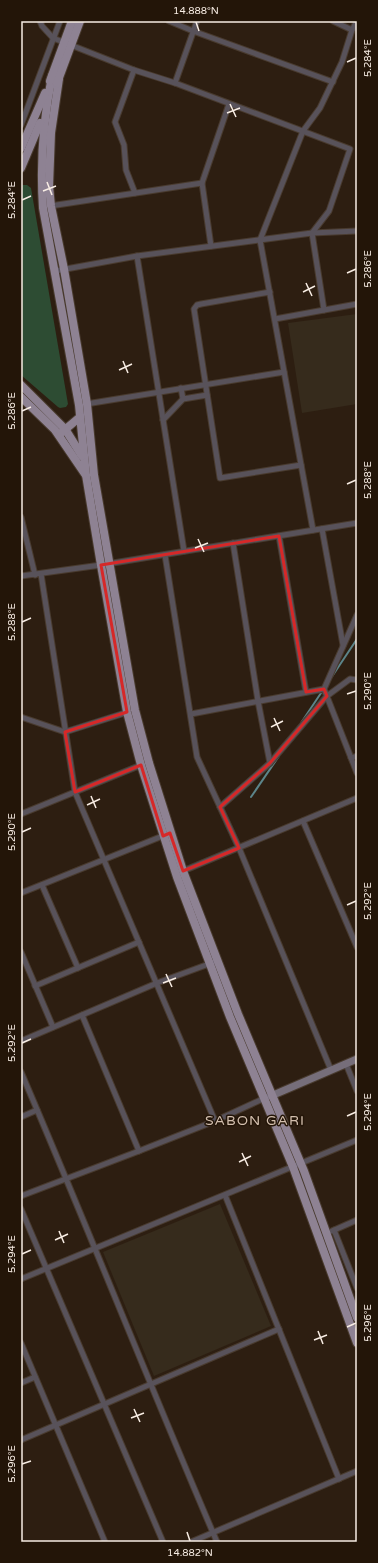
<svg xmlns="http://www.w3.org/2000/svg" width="378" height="1563" font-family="'Varela Round',sans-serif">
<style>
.education{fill:#362b1c}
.green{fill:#2d4c33}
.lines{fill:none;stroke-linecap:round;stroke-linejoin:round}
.stream{stroke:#5c858a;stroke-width:2}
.street-casing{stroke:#493b2f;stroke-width:7}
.secondary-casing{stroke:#493b2f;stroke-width:9}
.primary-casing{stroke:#493b2f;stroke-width:10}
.street{stroke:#58525a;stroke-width:5}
.secondary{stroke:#766e7a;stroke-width:7}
.primary{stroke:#8e8293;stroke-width:8}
.marked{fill:none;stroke:#d62828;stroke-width:3;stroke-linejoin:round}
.ticks{fill:none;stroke:#f8ede4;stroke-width:1.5}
.labels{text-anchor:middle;stroke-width:3;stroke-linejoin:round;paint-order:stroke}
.neighbourhood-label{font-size:14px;letter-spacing:1px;fill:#d3bfae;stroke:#231508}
.neatline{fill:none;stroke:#f8ede4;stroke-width:1.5}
.ticks-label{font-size:10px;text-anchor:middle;fill:#f8ede4}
</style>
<rect width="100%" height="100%" fill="#2d1e11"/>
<g class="education">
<path d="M 357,314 L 357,404 L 302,413 L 288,323 Z"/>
<path d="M 220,1204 L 271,1326 L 154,1376 L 103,1252 Z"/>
</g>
<path class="green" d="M 23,185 L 27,185 L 31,188 L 68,404 L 66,407 L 60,408 L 58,407 L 21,375 L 21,186 Z"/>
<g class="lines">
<g class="stream">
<path d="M 331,678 L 357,639"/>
<path d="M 301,723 L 323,690"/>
<path d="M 251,797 L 279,756"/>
</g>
<g class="street-casing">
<g id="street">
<path d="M 40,21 L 42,26 L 53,38 L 134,70 L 175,83 L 350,149 L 329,211 L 312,233 L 324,310"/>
<path d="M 169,21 L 193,31 L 333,82"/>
<path d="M 333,21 L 352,30"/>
<path d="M 134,70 L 115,122 L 124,145 L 126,170 L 135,193"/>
<path d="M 175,83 L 197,21"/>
<path d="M 21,125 L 60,21"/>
<path d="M 202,183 L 211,246"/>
<path d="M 50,206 L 202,183 L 229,104"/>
<path d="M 137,256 L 184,551"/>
<path d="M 55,271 L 137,256 L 312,233 L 357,231"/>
<path d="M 270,292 L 201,304 L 197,305 L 194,309 L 220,478 L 301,465"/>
<path d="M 275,319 L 357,304"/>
<path d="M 181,388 L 183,399"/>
<path d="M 86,404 L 284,372"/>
<path d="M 163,420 L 183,399 L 207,395"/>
<path d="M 21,517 L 35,575"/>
<path d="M 322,529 L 343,645"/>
<path d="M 313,530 L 260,240 L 303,131 L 320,108 L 342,62 L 352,30 L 357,21"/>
<path d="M 279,536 L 306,692"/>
<path d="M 165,555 L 197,757 L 239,848 L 331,1070"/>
<path d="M 41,574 L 75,792 L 215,1121"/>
<path d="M 21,576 L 101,565 L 357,523"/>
<path d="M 357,615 L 324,689 L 357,773"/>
<path d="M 191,714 L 324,689"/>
<path d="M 21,717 L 65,732 L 128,712"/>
<path d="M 351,758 L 357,756"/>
<path d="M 270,763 L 327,696 L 350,679 L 357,680"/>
<path d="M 220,807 L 270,763 L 258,701 L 233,543"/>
<path d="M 21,814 L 141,765"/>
<path d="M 303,821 L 357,947"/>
<path d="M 183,871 L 357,798"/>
<path d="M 42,885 L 78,968"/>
<path d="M 21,893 L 165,835"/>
<path d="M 21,952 L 53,1027"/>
<path d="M 35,986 L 139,942"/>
<path d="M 82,1015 L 139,1151"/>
<path d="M 21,1041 L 157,983 L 217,961"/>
<path d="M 346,1064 L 357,1091"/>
<path d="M 21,1072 C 88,1228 150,1386 217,1542"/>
<path d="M 21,1117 L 37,1110"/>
<path d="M 225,1195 L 339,1479"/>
<path d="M 21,1196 L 139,1151 L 215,1121 L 267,1097"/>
<path d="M 21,1209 L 163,1542"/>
<path d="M 334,1230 L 357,1288"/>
<path d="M 332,1231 L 357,1220"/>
<path d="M 21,1279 L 357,1140"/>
<path d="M 21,1343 L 105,1542"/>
<path d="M 21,1383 L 35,1377"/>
<path d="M 21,1440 L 279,1329"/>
<path d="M 191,1542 L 357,1471"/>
</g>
</g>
<g class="secondary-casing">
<path id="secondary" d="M 271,1096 L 357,1059"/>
</g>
<g class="primary-casing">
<g id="primary">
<path d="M 52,76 C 43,120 40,163 43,208 L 79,405 L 86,475 L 101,565 L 127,712 L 141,765 L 177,877 L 230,1017 L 293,1167 L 357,1343"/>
<path d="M 59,79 L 51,133 L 49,186 L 51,206 L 64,269 L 87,404 L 94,475 L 135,710 L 149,763 L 183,871 L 238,1014 L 304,1171 L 357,1318"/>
<path d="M 50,81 L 72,21"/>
<path d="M 57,83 L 80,21"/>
<path d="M 21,148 L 45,93"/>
<path d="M 21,168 L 40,123"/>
<path d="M 21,385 L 65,429 L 82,456"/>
<path d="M 21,397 L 55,430 L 85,474"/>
<path d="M 61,433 L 80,417"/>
</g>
</g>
<use href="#street" class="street"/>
<use href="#secondary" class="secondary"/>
<use href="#primary" class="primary"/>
</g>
<path class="marked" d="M 279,536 L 306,692 L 324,689 L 327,696 L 270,763 L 220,807 L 239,848 L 183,871 L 170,833 L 163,836 L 141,765 L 75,792 L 65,732 L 127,712 L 101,565 Z"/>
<path class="ticks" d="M 196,22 L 199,31M 347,62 L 356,58M 230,104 L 236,117M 227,113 L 240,108M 47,182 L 52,195M 43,191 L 56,186M 22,200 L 31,196M 347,273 L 356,269M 306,283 L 312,296M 303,292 L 315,286M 123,361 L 128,373M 119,370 L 132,364M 22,411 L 31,407M 347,484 L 356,480M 198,539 L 204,552M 195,548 L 208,543M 22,622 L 31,618M 347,694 L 356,691M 274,718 L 280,731M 271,727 L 283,721M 91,796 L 96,808M 87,805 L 100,799M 22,832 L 31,828M 347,905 L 356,901M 166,974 L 172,987M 163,983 L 176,978M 22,1043 L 31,1039M 347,1116 L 356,1112M 242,1153 L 248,1166M 239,1162 L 251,1156M 59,1231 L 64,1243M 55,1240 L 68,1234M 22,1254 L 31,1250M 347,1327 L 356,1323M 318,1331 L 323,1344M 314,1340 L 327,1335M 134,1409 L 140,1422M 131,1418 L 144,1413M 22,1464 L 31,1461M 187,1532 L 190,1541"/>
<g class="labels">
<g class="neighbourhood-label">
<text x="255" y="1125">SABON GARI</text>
</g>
</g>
<rect width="378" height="1563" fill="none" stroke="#231508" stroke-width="44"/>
<rect x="22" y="22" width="334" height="1519" class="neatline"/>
<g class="ticks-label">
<text x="196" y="14">14.888°N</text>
<text transform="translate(367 58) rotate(-90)" y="4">5.284°E</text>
<text transform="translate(11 200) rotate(-90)" y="4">5.284°E</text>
<text transform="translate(367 269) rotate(-90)" y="4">5.286°E</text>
<text transform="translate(11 411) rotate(-90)" y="4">5.286°E</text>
<text transform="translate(367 480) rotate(-90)" y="4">5.288°E</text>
<text transform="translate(11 622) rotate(-90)" y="4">5.288°E</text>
<text transform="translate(367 691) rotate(-90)" y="4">5.290°E</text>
<text transform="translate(11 832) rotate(-90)" y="4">5.290°E</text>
<text transform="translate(367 901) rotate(-90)" y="4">5.292°E</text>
<text transform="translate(11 1043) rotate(-90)" y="4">5.292°E</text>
<text transform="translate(367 1112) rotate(-90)" y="4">5.294°E</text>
<text transform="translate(11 1254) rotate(-90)" y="4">5.294°E</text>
<text transform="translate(367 1323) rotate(-90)" y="4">5.296°E</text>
<text transform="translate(11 1464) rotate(-90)" y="4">5.296°E</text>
<text x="190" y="1556">14.882°N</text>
</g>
</svg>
